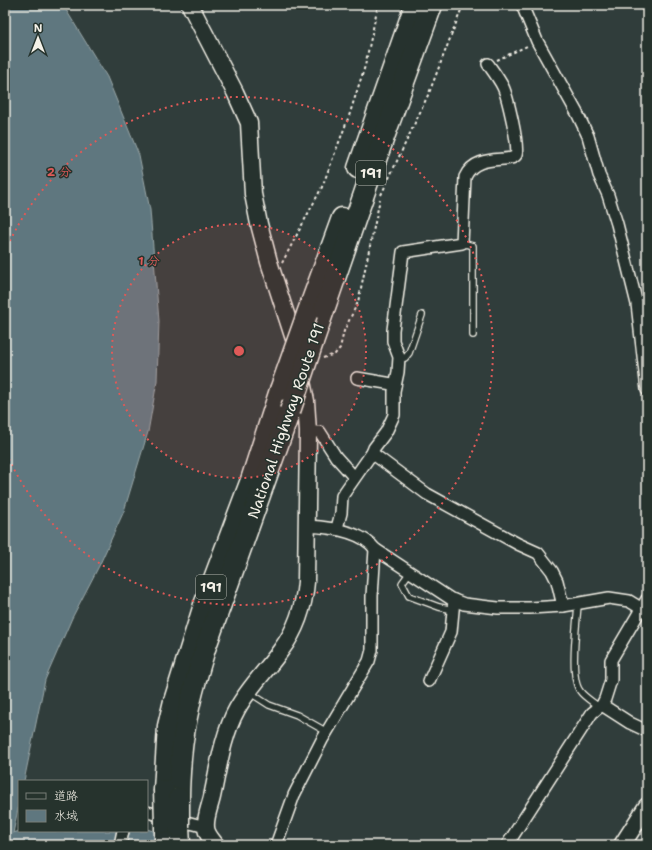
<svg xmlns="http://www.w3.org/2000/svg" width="652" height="850" font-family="'Shantell Sans','Klee One',sans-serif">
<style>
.water{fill:#5f777f;stroke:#9ba8a9}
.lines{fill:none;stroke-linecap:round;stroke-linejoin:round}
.lane-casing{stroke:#f4f1e8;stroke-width:8}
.street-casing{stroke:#f4f1e8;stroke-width:14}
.secondary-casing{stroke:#f4f1e8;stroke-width:19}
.highway-casing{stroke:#f4f1e8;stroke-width:23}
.path{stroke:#f4f1e8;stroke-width:2;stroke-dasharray:3 3;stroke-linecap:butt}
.lane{stroke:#26332d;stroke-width:5.5}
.street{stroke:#26332d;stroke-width:11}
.secondary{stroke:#26332d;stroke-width:16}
.highway{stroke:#26332d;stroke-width:20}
.highway-bridge-casing{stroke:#f4f1e8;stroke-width:23;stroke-linecap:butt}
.highway-bridge{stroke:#26332d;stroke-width:20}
.ring{fill:none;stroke:#de5a58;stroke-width:2;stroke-dasharray:2 4}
.labels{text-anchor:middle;stroke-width:3;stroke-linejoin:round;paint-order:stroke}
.shield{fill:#26332d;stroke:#b6b8b0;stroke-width:1}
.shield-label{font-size:14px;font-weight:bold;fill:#f4f1e8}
.street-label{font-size:15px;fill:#f4f1e8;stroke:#26332d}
.centre{fill:#de5a58;stroke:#26332d;stroke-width:2}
.ring-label{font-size:12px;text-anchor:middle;font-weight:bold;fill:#de5a58;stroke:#26332d;stroke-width:3;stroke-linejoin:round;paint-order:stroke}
</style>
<rect width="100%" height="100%" fill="#303d3b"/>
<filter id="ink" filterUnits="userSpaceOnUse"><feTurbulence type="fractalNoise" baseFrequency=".025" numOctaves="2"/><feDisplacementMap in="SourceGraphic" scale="8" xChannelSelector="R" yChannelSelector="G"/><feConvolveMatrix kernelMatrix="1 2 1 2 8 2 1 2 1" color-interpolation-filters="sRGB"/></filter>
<g filter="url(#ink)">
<path class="water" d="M 5,5 L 63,5 L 107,77 L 139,155 L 150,210 L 159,321 L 157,381 L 148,432 L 124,511 L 99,566 L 72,618 L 45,680 L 24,781 L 19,781 L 19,804 L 13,833 L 20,831 L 147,831 L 147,829 L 174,838 L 186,845 L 5,845 Z"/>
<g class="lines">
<g class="lane-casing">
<g id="lane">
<path d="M 462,243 L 473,246 L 473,335"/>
<path d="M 399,360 L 405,358 L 409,353 L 422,315"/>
<path d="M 410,572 L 402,583 L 409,596 L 439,607 L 454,610"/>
<path d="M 578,604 C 577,623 569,677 580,691 C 584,697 593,702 599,707"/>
<path d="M 255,696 L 269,705 L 297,715 L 327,732"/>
</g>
</g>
<g class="street-casing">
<g id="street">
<path d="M 522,5 L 537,41 L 577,113 L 588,136 L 599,175 L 608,195 L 617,224 L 637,304 L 647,390"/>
<path d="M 357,378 L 392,384 L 395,385"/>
<path d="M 308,432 L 320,432 L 336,457 L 354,477"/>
<path d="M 372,453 L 427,494 L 518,544 L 538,553 L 552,571 L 557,581 L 563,606"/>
<path d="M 307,526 C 327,527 362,531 375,549 L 451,599 L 464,604 L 498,608 L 530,608 L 563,606 L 609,598 L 629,601 L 647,612"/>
<path d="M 337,528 L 341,513 L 342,496 L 372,453 L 374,448 L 386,432 L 394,415 L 394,391 L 398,372 L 399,357 L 393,341 L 393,330 L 403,252 L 462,243 L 465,177 C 476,152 510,164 516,155 C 520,149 507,95 503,87 C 499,79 493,71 488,64"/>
<path d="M 429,681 L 451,632 L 454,600"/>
<path d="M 602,705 L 630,723 L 647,731"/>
<path d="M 147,812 L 206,827"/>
<path d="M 120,845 L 123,831"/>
<path d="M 276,845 L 294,795 L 322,740 L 369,661 L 372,650 L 372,596 L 375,549"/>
<path d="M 507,845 L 592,713 L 602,705 L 605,699 L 611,680 L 611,660 L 647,599"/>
</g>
</g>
<g class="secondary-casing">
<g id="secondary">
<path d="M 190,5 L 235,92 L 249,123 L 253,194 L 259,224 L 269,262 L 294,339 L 296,351"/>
<path d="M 216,845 C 212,840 206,834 206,827 C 205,817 210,806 212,797 C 218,769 223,734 237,709 C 249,687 267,670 281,650 C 296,630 304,607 306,582 L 308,432 L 306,401 L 301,376"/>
<path d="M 622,845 L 647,806"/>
</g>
</g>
<g class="highway-casing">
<g id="highway">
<path d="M 358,168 L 415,5"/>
<path d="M 307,314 L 342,218"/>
<path d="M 313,342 L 375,162 L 432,5"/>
<path d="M 164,790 L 168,726 L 174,701 L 204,605 L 251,480 L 280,390"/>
<path d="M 179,798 C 179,785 180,771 181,758 C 184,721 194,685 205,649 L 290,411"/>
<path d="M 165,823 L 165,845"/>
<path d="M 179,827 L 180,845"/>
</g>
</g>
<g class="path">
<path d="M 497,60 L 527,46"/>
<path d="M 381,195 L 429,93 L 463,5"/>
<path d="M 282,263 L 322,187 L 349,116 L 365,66 L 378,5"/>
<path d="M 323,358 L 335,354 L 340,348 L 344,331 L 358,302 L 380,199"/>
</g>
<use href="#lane" class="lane"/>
<use href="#street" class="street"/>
<use href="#secondary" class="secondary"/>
<use href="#highway" class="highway"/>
<g class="highway-bridge-casing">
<g id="highway-bridge">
<path d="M 280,390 L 307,314"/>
<path d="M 290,411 L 313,342"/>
<path d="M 164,790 L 165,823"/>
<path d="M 179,798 L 179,827"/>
</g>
</g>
<use href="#highway-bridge" class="highway-bridge"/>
</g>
</g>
<circle cx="239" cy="351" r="127" fill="#de5a58" fill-opacity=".12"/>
<g class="ring">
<circle cx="239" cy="351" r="127"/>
<path d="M5 252A254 254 0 1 1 5 450"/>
</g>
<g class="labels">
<g class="shield">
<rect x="356" y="161" width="30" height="24" rx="3"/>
<rect x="196" y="575" width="30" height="24" rx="3"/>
</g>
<g class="shield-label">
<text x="371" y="178">191</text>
<text x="211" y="592">191</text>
</g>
<g class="street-label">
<text transform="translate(286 421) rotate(-71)" y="5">National Highway Route 191</text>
</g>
</g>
<circle cx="239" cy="351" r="6" class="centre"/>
<g class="ring-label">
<text x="59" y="176">2 分</text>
<text x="149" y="265">1 分</text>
</g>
<rect width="652" height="850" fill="none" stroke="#26332d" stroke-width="20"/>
<rect x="10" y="10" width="632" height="830" fill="none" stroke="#f4f1e8" stroke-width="1.5" filter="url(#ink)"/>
<rect x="18" y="780" width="130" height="52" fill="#26332d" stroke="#787f78"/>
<rect x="26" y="793" width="20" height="6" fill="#26332d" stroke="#787f78"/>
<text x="54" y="800" font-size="12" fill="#f4f1e8">道路</text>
<rect x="26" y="810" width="20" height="12" fill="#5f777f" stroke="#787f78"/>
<text x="54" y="820" font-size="12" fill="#f4f1e8">水域</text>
<g transform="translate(38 38)" stroke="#26332d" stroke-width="3" paint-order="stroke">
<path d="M0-3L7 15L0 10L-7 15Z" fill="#f4f1e8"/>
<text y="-6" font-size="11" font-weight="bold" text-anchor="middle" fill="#f4f1e8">N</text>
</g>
</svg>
